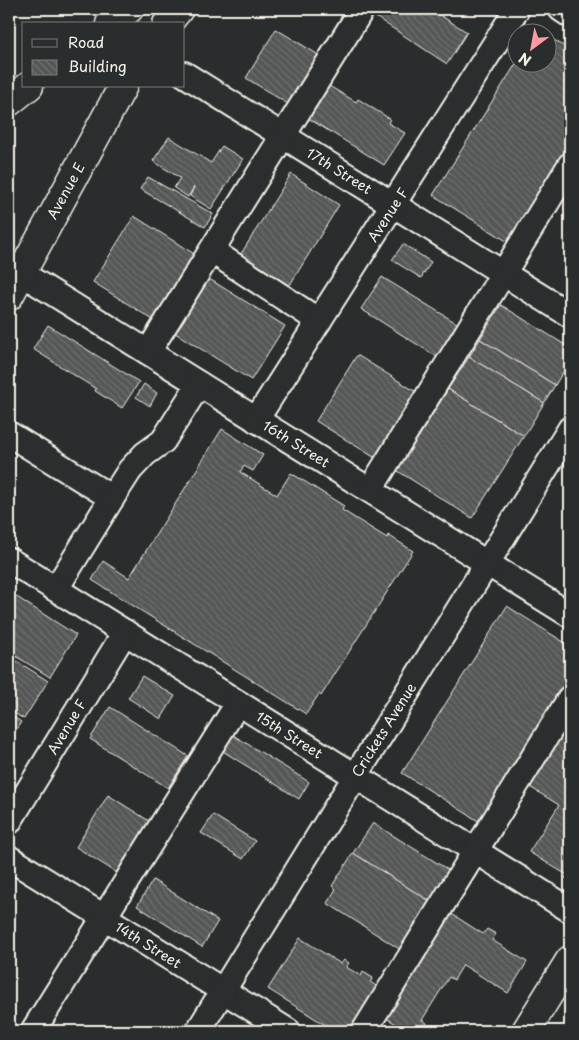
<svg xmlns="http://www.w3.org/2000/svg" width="579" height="1040" font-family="'Playpen Sans',sans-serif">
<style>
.building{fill:url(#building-back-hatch);stroke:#f4f1e8}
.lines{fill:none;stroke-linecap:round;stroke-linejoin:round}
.minor-casing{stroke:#f4f1e8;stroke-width:28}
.major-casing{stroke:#f4f1e8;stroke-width:31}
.highway-casing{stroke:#f4f1e8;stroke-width:31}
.minor{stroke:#2a2d2e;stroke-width:24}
.major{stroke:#2a2d2e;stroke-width:28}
.highway{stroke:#2a2d2e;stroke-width:28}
.labels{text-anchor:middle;stroke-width:4;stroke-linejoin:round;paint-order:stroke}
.street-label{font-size:14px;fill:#f4f1e8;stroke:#2a2d2e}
</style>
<defs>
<pattern id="building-back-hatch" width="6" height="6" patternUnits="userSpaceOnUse" patternTransform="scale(1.25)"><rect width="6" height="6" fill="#555756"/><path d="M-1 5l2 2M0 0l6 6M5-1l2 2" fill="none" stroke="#6e706e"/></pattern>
</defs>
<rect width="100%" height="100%" fill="#2a2d2e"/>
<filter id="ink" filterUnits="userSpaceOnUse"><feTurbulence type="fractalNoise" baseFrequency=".02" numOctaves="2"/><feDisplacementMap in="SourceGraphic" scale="10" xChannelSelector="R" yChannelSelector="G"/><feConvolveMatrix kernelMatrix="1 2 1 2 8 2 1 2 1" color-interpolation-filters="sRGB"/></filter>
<g filter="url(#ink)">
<g class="building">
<path d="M 370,9 L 430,9 L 467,32 L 447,64 L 368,12 Z"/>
<path d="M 276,29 L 322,57 L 291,106 L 246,78 Z"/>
<path d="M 546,35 L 570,50 L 570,147 L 513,245 L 433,195 L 517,62 L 546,62 Z"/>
<path d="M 324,83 L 356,102 L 358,99 L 390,119 L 388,123 L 405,133 L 384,165 L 303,115 Z"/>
<path d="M 169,137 L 211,163 L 222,146 L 243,159 L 211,209 L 190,196 L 194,187 L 188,197 L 174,188 L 180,178 L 153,161 Z"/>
<path d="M 291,174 L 339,205 L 288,288 L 239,257 Z"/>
<path d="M 148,177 L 213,214 L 205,227 L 140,189 Z"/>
<path d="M 134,216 L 199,257 L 158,323 L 93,282 Z"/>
<path d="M 403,244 L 431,262 L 421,278 L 392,260 Z"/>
<path d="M 206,277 L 285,326 L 251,380 L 172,331 Z"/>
<path d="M 382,277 L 463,327 L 442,360 L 361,309 Z"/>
<path d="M 501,305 L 570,348 L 570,361 L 555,385 L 480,339 Z"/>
<path d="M 48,325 L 139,382 L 122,408 L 95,391 L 96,389 L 33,349 Z"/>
<path d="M 480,339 L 555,385 L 544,403 L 469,357 Z"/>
<path d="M 357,355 L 421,395 L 380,461 L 316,421 Z"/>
<path d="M 469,357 L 544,403 L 524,436 L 448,389 Z"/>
<path d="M 144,384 L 157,393 L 150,406 L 136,397 Z"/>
<path d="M 448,389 L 524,436 L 472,518 L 393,468 L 414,435 L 418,438 Z"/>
<path d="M 222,429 L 263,455 L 253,471 L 244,466 L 240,472 L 277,495 L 291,473 L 344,506 L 342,510 L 387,538 L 388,535 L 413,551 L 321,696 L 319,694 L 306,714 L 92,580 L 103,561 L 129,578 Z"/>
<path d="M 12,594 L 76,635 L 50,677 L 9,652 L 9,599 Z"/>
<path d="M 507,606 L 570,646 L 570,685 L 483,824 L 402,773 Z"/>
<path d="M 9,656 L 48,681 L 24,719 L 9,710 Z"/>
<path d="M 142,676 L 175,696 L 161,719 L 128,698 Z"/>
<path d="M 110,707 L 188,756 L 168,788 L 90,739 Z"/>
<path d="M 9,714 L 21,722 L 9,741 Z"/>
<path d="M 570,717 L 570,881 L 565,878 L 567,875 L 529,852 L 559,805 L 525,784 Z"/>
<path d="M 228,732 L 309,782 L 299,799 L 218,748 Z"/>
<path d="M 108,795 L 154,824 L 122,876 L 76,847 Z"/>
<path d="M 213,815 L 255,841 L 243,859 L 201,833 Z"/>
<path d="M 373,823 L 450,871 L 431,902 L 353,853 Z"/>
<path d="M 353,853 L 431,902 L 401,950 L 327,903 L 336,889 L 332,886 Z"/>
<path d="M 153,880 L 218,921 L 202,947 L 137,906 Z"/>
<path d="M 447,911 L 483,934 L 487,929 L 496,934 L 492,940 L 527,962 L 508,993 L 463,965 L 454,980 L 449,977 L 422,1020 L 427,1023 L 422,1031 L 408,1031 L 381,1015 Z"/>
<path d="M 300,938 L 341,964 L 344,960 L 349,963 L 346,967 L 361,976 L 363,972 L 373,978 L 370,982 L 381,989 L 354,1031 L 335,1031 L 268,989 Z"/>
</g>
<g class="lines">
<g class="minor-casing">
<g id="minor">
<path d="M 561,9 L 570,15"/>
<path d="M 184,74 L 570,315"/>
<path d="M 212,251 L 319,321"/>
<path d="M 21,273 L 570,615"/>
<path d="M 148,352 L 362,9"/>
<path d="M 256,420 L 517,9"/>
<path d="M 9,434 L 112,498 L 56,589"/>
<path d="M 370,490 L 570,165"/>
<path d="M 112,498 L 130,470 L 145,454 L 163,441 L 199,384"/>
<path d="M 9,560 L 570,910"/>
<path d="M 9,822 L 125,632"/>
<path d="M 9,858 L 288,1031"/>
<path d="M 33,1031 L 238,703"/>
<path d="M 198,1031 L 570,429"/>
<path d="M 364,1031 L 570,698"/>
</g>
</g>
<g class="major-casing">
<g id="major">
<path d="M 167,24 L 179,9"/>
<path d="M 9,296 L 123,86"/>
<path d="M 526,1031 L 570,960"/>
</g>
</g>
<g class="highway-casing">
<g id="highway">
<path d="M 110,24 L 129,9"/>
<path d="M 9,102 L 29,86"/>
</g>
</g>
<use href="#minor" class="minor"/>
<use href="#major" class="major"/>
<use href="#highway" class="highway"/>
</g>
</g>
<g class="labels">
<g class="street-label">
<text transform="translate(339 171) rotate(32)" y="5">17th Street</text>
<text transform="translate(66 191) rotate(-61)" y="5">Avenue E</text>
<text transform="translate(388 215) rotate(-57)" y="5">Avenue F</text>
<text transform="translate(296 444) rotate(32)" y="5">16th Street</text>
<text transform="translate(67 727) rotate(-59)" y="5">Avenue F</text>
<text transform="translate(384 730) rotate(-58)" y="5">Crickets Avenue</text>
<text transform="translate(289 735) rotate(32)" y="5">15th Street</text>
<text transform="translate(148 945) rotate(32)" y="5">14th Street</text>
</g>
</g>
<rect width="579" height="1040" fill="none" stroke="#2a2d2e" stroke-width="30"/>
<rect x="15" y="15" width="549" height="1010" fill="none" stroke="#f4f1e8" stroke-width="2" filter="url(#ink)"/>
<rect x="22" y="22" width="162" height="65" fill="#2a2d2e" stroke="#7b7b78"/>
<rect x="32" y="39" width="25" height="8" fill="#2a2d2e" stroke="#7b7b78"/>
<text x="68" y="48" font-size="15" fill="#f4f1e8">Road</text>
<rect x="32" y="60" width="25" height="15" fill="url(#building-back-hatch)" stroke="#7b7b78"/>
<text x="68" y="72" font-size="15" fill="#f4f1e8">Building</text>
<g transform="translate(532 48) rotate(212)"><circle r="24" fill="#2a2d2e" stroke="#7b7b78"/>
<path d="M0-4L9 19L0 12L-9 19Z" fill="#ff9aa2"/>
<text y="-8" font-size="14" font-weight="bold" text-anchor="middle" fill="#f4f1e8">N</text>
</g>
</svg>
